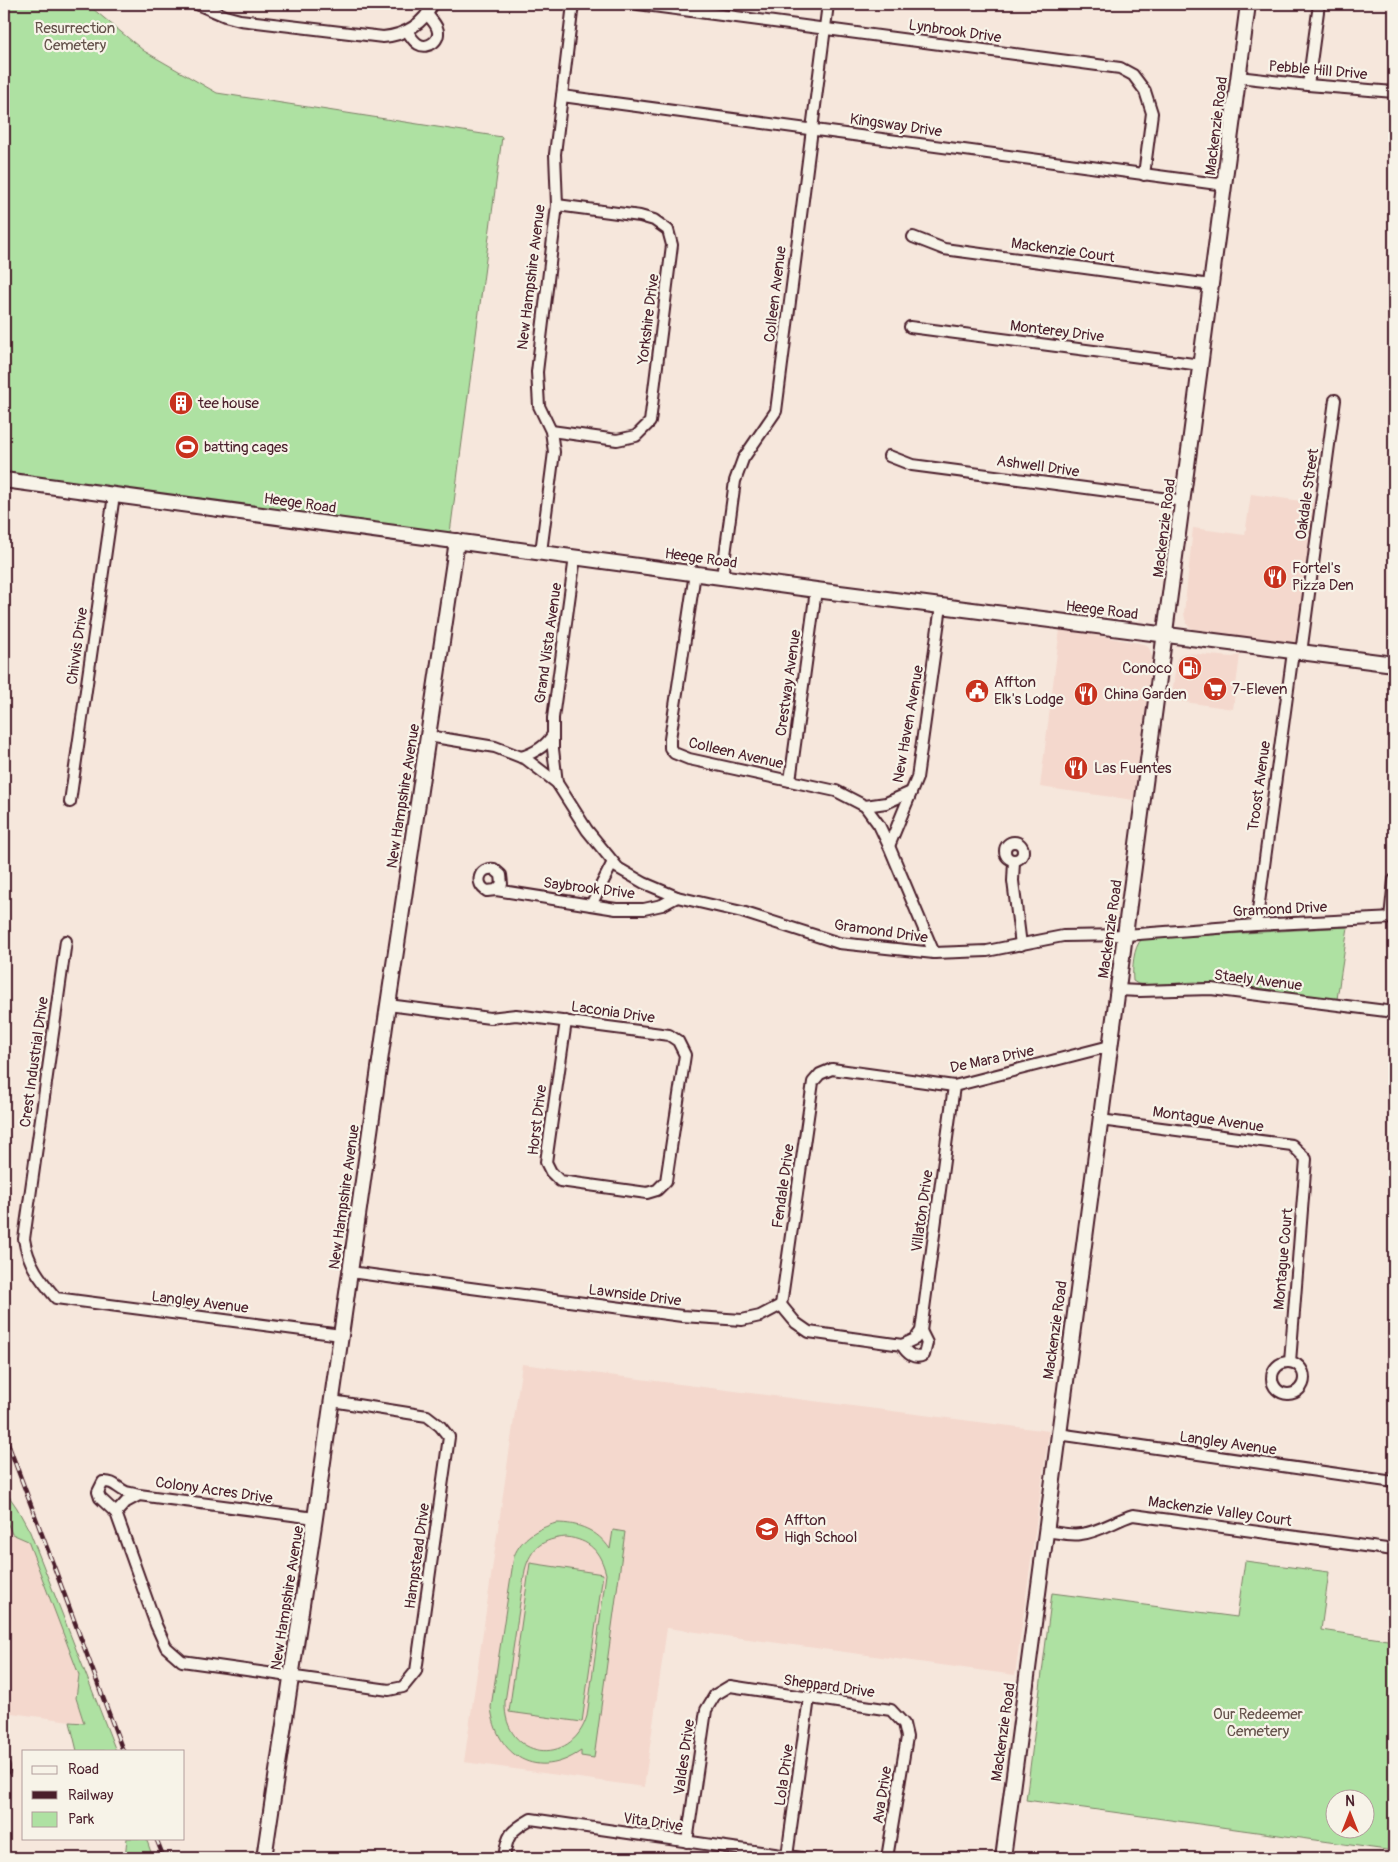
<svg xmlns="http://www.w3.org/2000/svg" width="1398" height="1862" font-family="Pangolin,sans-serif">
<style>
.built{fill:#f4d8cd}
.green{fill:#aee1a2;stroke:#7c8066;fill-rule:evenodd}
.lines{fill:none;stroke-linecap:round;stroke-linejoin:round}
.street-casing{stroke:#4a1f2b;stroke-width:14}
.secondary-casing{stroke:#4a1f2b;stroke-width:18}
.street{stroke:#f7f3e8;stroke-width:10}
.secondary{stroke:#f7f3e8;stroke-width:14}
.rail-casing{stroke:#4a1f2b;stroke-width:4.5}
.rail{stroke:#f7f3e8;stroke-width:2.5;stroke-dasharray:8;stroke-linecap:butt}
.labels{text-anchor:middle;stroke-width:4.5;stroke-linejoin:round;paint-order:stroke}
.park-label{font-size:15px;fill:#635049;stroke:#f7f3e8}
.street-label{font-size:15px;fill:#4a1f2b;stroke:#f7f3e8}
.poi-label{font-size:15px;fill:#4a1f2b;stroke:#f7f3e8;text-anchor:start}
</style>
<rect width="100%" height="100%" fill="#f6e7dc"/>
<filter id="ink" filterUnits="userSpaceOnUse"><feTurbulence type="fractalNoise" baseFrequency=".02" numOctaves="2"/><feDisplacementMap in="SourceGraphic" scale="10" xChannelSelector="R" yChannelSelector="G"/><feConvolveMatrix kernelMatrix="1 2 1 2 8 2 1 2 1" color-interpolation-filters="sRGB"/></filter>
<g filter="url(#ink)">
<g class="built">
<path d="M 1251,494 L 1316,503 L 1298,640 L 1295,644 L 1290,646 L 1264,642 L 1238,636 L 1193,629 L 1188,626 L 1185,619 L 1184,613 L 1193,528 L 1245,535 Z"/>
<path d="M 1060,629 L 1139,643 L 1147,645 L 1150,650 L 1152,657 L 1134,800 L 1040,787 Z"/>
<path d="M 1187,653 L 1232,657 L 1240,655 L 1233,709 L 1171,700 L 1177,659 L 1181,654 Z"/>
<path d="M 522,1364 L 1049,1431 L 1015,1675 L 667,1628 L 644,1787 L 464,1762 Z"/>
<path d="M 4,1515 L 12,1534 L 28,1541 L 79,1675 L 76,1698 L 85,1723 L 4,1712 Z"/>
</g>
<g class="green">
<path d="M 4,4 L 87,4 L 144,51 L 217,93 L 502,137 L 450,533 L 4,472 Z"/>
<path d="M 1348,927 L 1337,999 L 1224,984 L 1195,982 L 1149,985 L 1138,984 L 1133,981 C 1132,969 1133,947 1142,939 Z"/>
<path d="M 4,1489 L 17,1508 L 30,1532 L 116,1751 L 77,1751 L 70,1722 L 84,1723 L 76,1698 L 79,1675 L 28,1541 L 12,1534 L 4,1515 Z"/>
<path d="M 556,1523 C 579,1523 597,1530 610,1549 L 613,1530 L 625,1532 L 594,1758 L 581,1756 L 581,1751 C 538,1781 496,1757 491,1707 L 514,1556 C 522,1537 537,1529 556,1523 ZM 566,1537 C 590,1540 600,1551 606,1574 L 587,1716 C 572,1768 503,1760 505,1702 L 525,1570 C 531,1547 543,1539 566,1537 Z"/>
<path d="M 1245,1561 L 1329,1572 L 1321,1630 L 1394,1641 L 1394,1851 L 1026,1800 L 1052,1593 L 1237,1617 ZM 1336,1800 L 1366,1800 L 1366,1830 L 1336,1830 Z"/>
<path d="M 530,1563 L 603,1574 L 582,1722 L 509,1712 Z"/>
<path d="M 127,1838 L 146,1838 L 153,1858 L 125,1858 Z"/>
</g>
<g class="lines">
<g class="street-casing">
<g id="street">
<path d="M 197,4 L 225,16 L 240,20 L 383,37 C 405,35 423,24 433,4"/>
<path d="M 638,4 L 1120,68 L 1133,75 L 1145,91 L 1152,113 L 1144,175"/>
<path d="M 407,31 C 410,35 413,41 418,44 C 428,50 442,40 437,28 C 435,23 430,18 427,14"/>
<path d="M 1238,77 L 1308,85 L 1394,92"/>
<path d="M 1308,85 L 1319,4"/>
<path d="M 562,96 L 1225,185"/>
<path d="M 913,237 L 944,249 L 1211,285"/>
<path d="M 910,327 L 1201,365"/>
<path d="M 551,431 L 617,440 L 636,436 L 650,422 L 672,245 L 668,230 L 654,220 L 640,216 L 557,205"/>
<path d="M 889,456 L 912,465 L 1184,501"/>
<path d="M 541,552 L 554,452 L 551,431 L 539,406 L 537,372 L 557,205 L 555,154 L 573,4"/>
<path d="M 695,573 L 670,739 L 670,748 L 674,753 L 689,759 L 836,791 L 865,806 L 879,825 L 889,846 L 934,953"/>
<path d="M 722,577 L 735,481 L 743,459 L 776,411 L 828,4"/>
<path d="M 1301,653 L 1335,400"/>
<path d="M 428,736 L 495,747 L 526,759 L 557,783 L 587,830 L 618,868 L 644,883 L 677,897 L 742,912 L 839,943 L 934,953 L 987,951 L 1063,936 L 1126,935 L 1256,925 L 1394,918"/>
<path d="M 521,757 C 534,753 546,747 553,734"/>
<path d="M 790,781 L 816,590"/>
<path d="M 557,783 L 553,749 L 553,718 L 575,557"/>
<path d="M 70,802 L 114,495"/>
<path d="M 865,806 L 886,803 L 911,792"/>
<circle cx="1014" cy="851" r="9"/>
<path d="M 889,846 L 917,778 L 941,606"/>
<path d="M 1014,861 L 1013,881 L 1021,945"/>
<path d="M 496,890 L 502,884 L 501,875 L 494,869 C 479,867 474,884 487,891 L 496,890 L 616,909 L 644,909 L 662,905 L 677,897"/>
<path d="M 591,905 L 613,862"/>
<path d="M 1390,918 L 1394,880"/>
<path d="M 1256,925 L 1293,652"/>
<path d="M 66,941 L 24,1239 C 28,1264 40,1279 56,1298 L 341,1335"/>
<path d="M 1118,990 L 1140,991 L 1211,989 L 1394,1012"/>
<path d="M 388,1005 L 490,1018 L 516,1015 L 669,1035 L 678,1041 L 685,1055 L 666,1181 L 657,1190 L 647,1193 L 560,1181 L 551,1172 L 546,1162 L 566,1021"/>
<path d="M 1100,1120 L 1292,1145 L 1306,1159 L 1290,1362"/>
<path d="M 350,1272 L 682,1316 L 742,1320 L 760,1316 L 781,1305"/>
<path d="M 781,1305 L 813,1082 L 820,1074 L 832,1069 L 954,1086 L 1110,1046"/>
<path d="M 781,1305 L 796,1323 L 809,1332 L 902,1345 L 915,1339 L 921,1331 L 954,1086"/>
<path d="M 902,1345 C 907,1354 915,1360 924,1355 L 927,1343 L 921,1331"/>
<circle cx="1288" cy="1378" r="16"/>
<path d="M 1058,1434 L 1394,1482"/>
<path d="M 139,1495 C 135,1494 130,1493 126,1492 C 117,1488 114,1481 103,1482 L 98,1492 L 100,1498 L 116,1513 L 156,1625 L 166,1647 L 182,1661 L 389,1690 L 403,1687 L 416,1671 L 449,1437 L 440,1426 L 427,1416 L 332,1401"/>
<path d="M 116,1513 L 126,1502 L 139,1495 L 315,1518"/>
<path d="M 1045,1531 C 1056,1532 1070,1536 1081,1534 C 1100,1532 1116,1520 1133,1515 L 1394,1550"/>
<path d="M 4,1766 L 4,1770"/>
<path d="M 687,1842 L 706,1710 L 715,1695 L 730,1686 L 891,1710 L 904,1724 L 907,1737 L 887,1858"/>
<path d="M 787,1856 L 809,1698"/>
<path d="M 504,1858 C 507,1835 510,1831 531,1819 L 802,1858"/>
</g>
</g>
<g class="secondary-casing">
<g id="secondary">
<path d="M 4,480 L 816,590 L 1394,664"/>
<path d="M 264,1858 L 315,1518 L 388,1005 L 457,541"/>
<path d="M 1003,1858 C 1082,1240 1171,623 1248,4"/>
</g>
</g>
<use href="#street" class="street"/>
<use href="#secondary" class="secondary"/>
<g class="rail-casing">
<g id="rail">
<path d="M 4,1433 L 123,1751"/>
<path d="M 156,1838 L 164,1858"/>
</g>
</g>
<use href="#rail" class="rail"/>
</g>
</g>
<defs>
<g id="building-disc" transform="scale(1.25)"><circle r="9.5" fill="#c8321e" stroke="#f7f3e8"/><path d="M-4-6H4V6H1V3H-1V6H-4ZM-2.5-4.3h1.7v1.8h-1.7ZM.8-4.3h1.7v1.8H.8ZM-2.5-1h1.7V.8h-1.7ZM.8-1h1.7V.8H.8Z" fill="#fff"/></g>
<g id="stadium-disc" transform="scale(1.25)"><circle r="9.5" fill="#c8321e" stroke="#f7f3e8"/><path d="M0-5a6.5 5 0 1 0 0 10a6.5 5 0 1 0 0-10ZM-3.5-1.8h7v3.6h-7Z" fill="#fff"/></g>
<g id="restaurant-disc" transform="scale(1.25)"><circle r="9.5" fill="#c8321e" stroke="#f7f3e8"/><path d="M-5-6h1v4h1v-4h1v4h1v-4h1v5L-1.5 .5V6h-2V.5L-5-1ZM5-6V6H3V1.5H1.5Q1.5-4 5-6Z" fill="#fff"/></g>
<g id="fuel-disc" transform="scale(1.25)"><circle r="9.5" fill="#c8321e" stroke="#f7f3e8"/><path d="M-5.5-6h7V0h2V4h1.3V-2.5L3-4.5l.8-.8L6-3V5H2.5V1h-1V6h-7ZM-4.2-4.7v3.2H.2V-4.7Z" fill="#fff"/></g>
<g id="supermarket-disc" transform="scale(1.25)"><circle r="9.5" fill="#c8321e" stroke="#f7f3e8"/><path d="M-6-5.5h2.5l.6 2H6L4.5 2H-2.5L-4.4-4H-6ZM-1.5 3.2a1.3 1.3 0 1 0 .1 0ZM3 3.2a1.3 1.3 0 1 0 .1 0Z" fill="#fff"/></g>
<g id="civic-disc" transform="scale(1.25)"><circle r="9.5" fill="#c8321e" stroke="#f7f3e8"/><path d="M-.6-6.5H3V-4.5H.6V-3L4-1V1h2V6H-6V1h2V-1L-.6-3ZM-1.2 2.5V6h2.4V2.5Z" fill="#fff"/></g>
<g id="school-disc" transform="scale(1.25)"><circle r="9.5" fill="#c8321e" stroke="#f7f3e8"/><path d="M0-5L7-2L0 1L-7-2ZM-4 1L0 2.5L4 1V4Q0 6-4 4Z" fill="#fff"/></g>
</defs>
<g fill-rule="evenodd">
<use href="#building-disc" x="181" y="403"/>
<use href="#stadium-disc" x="187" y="447"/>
<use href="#restaurant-disc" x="1275" y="577"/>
<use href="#fuel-disc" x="1190" y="668"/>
<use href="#supermarket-disc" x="1215" y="689"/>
<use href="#civic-disc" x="977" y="691"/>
<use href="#restaurant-disc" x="1086" y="694"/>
<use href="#restaurant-disc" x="1076" y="768"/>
<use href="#school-disc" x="767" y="1529"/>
</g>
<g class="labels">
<g class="park-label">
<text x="75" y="33">Resurrection<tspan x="75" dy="17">Cemetery</tspan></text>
<text x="1258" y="1719">Our Redeemer<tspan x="1258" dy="17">Cemetery</tspan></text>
</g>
<g class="street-label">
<text transform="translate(955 31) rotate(8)" y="5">Lynbrook Drive</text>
<text transform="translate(1318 70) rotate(5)" y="5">Pebble Hill Drive</text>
<text transform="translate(896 125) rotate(8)" y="5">Kingsway Drive</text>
<text transform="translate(1216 126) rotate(-83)" y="5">Mackenzie Road</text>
<text transform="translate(1063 250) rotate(8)" y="5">Mackenzie Court</text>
<text transform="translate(531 277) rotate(-83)" y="5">New Hampshire Avenue</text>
<text transform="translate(775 294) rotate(-83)" y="5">Colleen Avenue</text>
<text transform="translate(648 319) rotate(-83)" y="5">Yorkshire Drive</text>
<text transform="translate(1057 331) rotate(7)" y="5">Monterey Drive</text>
<text transform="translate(1038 466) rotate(8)" y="5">Ashwell Drive</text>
<text transform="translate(1307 494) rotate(-82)" y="5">Oakdale Street</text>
<text transform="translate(300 503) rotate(8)" y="5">Heege Road</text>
<text transform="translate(1164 528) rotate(-83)" y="5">Mackenzie Road</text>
<text transform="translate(701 558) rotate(8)" y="5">Heege Road</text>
<text transform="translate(1102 610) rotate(7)" y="5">Heege Road</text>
<text transform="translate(548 643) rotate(-82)" y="5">Grand Vista Avenue</text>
<text transform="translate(77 646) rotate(-82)" y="5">Chivvis Drive</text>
<text transform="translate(788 683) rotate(-82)" y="5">Crestway Avenue</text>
<text transform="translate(908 724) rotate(-80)" y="5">New Haven Avenue</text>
<text transform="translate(736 753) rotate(13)" y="5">Colleen Avenue</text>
<text transform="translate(1259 786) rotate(-82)" y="5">Troost Avenue</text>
<text transform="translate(403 796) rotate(-81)" y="5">New Hampshire Avenue</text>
<text transform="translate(589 888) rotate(7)" y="5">Saybrook Drive</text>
<text transform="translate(1280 909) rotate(-3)" y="5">Gramond Drive</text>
<text transform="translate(1110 929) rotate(-82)" y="5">Mackenzie Road</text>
<text transform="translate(881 931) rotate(8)" y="5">Gramond Drive</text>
<text transform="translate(1258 980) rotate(7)" y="5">Staely Avenue</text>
<text transform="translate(613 1012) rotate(8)" y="5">Laconia Drive</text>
<text transform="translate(992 1059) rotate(-12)" y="5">De Mara Drive</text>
<text transform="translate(34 1062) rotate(-82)" y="5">Crest Industrial Drive</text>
<text transform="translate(1208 1119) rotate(8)" y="5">Montague Avenue</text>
<text transform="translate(537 1120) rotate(-83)" y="5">Horst Drive</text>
<text transform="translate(783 1186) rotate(-82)" y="5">Fendale Drive</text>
<text transform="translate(344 1197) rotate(-82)" y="5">New Hampshire Avenue</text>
<text transform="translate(922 1211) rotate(-82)" y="5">Villaton Drive</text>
<text transform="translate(1283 1259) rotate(-85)" y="5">Montague Court</text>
<text transform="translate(635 1295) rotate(7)" y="5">Lawnside Drive</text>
<text transform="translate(200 1302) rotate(7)" y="5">Langley Avenue</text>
<text transform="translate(1055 1330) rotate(-82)" y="5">Mackenzie Road</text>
<text transform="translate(1228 1443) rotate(8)" y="5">Langley Avenue</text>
<text transform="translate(214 1490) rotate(8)" y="5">Colony Acres Drive</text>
<text transform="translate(1220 1511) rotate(8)" y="5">Mackenzie Valley Court</text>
<text transform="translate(417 1556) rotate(-82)" y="5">Hampstead Drive</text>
<text transform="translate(287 1598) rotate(-81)" y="5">New Hampshire Avenue</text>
<text transform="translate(829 1686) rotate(8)" y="5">Sheppard Drive</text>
<text transform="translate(1003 1732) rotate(-82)" y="5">Mackenzie Road</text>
<text transform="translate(684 1757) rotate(-82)" y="5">Valdes Drive</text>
<text transform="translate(784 1775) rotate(-82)" y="5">Lola Drive</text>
<text transform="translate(882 1795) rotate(-81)" y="5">Ava Drive</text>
<text transform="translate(653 1822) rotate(8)" y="5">Vita Drive</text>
</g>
<g class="poi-label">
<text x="198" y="408">tee house</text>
<text x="204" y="452">batting cages</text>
<text x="1292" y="573">Fortel's<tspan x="1292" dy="17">Pizza Den</tspan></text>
<text x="1172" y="673" text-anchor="end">Conoco</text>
<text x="994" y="687">Affton<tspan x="994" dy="17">Elk's Lodge</tspan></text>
<text x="1232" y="694">7-Eleven</text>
<text x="1104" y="699">China Garden</text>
<text x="1094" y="773">Las Fuentes</text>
<text x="784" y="1525">Affton<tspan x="784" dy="17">High School</tspan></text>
</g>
</g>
<rect width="1398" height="1862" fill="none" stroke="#f7f3e8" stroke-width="20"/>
<rect x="10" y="10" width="1378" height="1842" fill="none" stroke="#4a1f2b" stroke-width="2" filter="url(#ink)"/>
<rect x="22" y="1750" width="162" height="90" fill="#f7f3e8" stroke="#b29e9c"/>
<rect x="32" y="1766" width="25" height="8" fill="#f7f3e8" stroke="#b29e9c"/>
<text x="68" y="1774" font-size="15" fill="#4a1f2b">Road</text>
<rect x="32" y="1791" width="25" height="8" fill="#4a1f2b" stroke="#b29e9c"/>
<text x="68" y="1800" font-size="15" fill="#4a1f2b">Railway</text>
<rect x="32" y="1812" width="25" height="15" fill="#aee1a2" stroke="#b29e9c"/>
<text x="68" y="1824" font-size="15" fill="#4a1f2b">Park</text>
<g transform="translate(1350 1814)"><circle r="24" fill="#f7f3e8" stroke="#b29e9c"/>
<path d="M0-4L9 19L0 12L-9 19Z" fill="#c8321e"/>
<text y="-8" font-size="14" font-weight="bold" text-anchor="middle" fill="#4a1f2b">N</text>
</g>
</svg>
